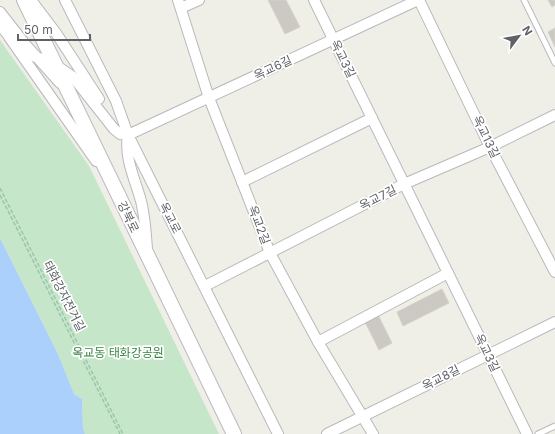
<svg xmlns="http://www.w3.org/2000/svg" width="555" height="434" font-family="Inter,'Noto Sans KR',sans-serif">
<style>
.green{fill:#c5e6c9}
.water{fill:#acd0fc}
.building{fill:#ccc9c4;stroke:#d5d2c6}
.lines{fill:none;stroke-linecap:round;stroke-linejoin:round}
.service-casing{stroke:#b7b9bd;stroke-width:7}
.minor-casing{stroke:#b7b9bd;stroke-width:12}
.secondary-casing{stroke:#b8bac0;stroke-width:16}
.path{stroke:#9dc5ad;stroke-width:1.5;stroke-dasharray:4 2;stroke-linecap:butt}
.service{stroke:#fff;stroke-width:5}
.minor{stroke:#fff;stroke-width:10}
.secondary{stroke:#fff;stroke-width:14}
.labels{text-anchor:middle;stroke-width:3.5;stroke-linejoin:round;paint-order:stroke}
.street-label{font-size:12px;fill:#5f6167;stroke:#fff}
.park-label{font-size:12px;fill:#398444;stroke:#fff}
</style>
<rect width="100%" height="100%" fill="#f0efe7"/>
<path class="green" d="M 0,40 L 89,166 L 219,434 L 85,434 L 83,427 L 82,399 L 74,394 L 58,354 L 0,238 Z"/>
<path class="water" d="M 0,238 L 58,354 L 74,394 L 82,399 L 83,427 L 85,434 L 0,434 Z"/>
<g class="building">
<path d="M 268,0 L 286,0 L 300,27 L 285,34 Z"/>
<path d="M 548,0 L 555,0 L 555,5 L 552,7 Z"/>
<path d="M 555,28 L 555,47 L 548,32 Z"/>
<path d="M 442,289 L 449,303 L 403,326 L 397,312 Z"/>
<path d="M 378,315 L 392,343 L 379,350 L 365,322 Z"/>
</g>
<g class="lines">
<g class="service-casing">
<g id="service">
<path d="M 524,0 L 555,63"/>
<path d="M 538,434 L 555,426"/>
</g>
</g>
<g class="minor-casing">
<g id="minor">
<path d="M 31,0 L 56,33 L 99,99"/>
<path d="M 65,0 L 116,101 L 128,135 L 278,434"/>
<path d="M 178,0 L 209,98 L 270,253 L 318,342 L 373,434"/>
<path d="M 314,0 L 527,434"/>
<path d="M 419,0 L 490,147 L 555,272"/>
<path d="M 181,8 L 199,0"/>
<path d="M 0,12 L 25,44 L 60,83"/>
<path d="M 0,25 L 18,47 L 26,53 L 54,64 L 73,77 L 114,129 L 120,134 L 128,135"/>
<path d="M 9,37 L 96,161"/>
<path d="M 128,135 L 418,0"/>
<path d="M 128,135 C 124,158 135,179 141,201 C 145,217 146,233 147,250"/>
<path d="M 242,182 L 372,118"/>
<path d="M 205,286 L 404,184 L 490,147 L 555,115"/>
<path d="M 318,342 L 448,273"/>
<path d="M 327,434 L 555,322"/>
</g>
</g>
<g class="secondary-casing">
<path id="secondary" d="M 24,0 L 234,434"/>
</g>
<g class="path">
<path d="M 0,188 L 123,434"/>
<path d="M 0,195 L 120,434"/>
</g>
<use href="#service" class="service"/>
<use href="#minor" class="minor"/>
<use href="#secondary" class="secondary"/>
</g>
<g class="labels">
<g class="street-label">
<text transform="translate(343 59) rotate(64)" y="4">옥교3길</text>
<text transform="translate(273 68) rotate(-25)" y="4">옥교6길</text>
<text transform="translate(486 137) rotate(64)" y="4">옥교13길</text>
<text transform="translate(378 198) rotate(-27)" y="4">옥교7길</text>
<text transform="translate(128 217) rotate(64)" y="4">강북로</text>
<text transform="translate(170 218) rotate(63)" y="4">옥교로</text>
<text transform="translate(259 225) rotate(69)" y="4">옥교2길</text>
<text transform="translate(64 296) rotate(63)" y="4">태화강자전거길</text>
<text transform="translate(487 353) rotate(64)" y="4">옥교3길</text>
<text transform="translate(441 378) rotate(-27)" y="4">옥교8길</text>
</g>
<g class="park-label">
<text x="118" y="357">옥교동 태화강공원</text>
</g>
</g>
<g transform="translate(519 36) rotate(58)" stroke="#ffffff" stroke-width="3" paint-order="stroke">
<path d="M0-3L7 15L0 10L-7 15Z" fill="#5f6167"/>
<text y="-6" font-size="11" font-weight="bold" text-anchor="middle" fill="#5f6167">N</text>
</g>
<path d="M18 34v6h72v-6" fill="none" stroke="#5f6167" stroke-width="2"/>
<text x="24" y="34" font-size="12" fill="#5f6167" stroke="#ffffff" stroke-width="3" paint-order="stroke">50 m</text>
</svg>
